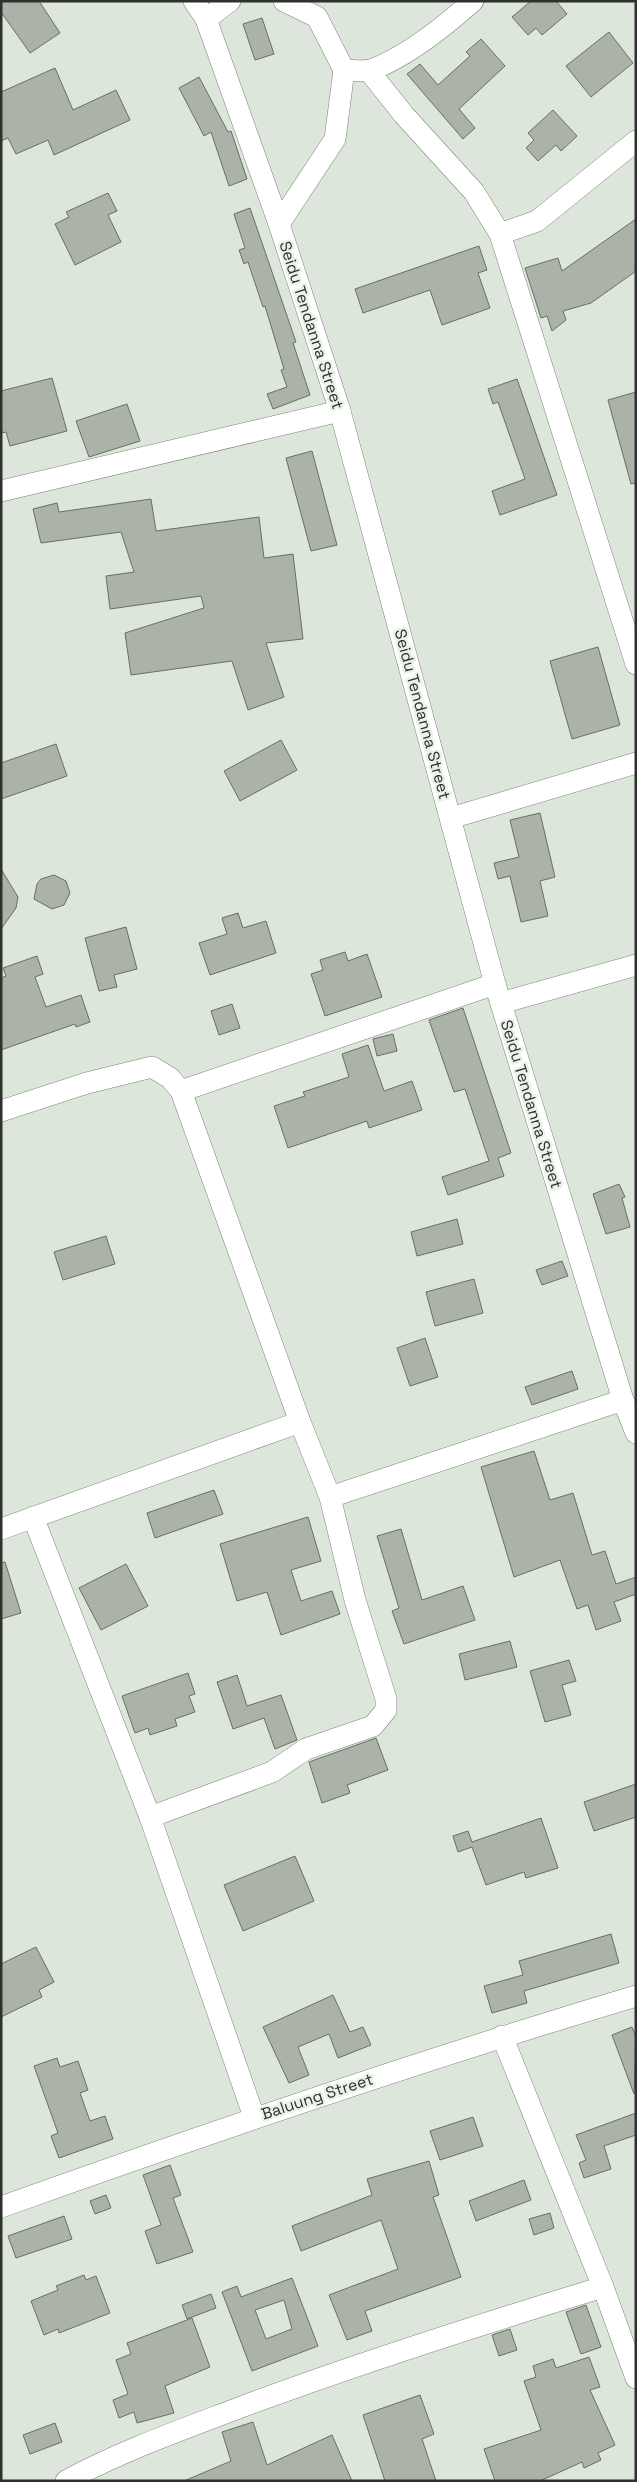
<svg xmlns="http://www.w3.org/2000/svg" width="637" height="2482" font-family="'Space Grotesk',sans-serif">
<style>
.building{fill:#abb3a8;stroke:#686f65;fill-rule:evenodd}
.lines{fill:none;stroke-linecap:round;stroke-linejoin:round}
.minor-casing{stroke:#7d857a;stroke-width:22}
.minor{stroke:#fff;stroke-width:21}
.labels{text-anchor:middle;stroke-width:5;stroke-linejoin:round;paint-order:stroke}
.street-label{font-size:16px;fill:#2e312d;stroke:#eaf3e8}
</style>
<rect width="100%" height="100%" fill="#dde6da"/>
<g class="building">
<path d="M 1,1 L 39,1 L 60,33 L 30,53 L 1,12 Z"/>
<path d="M 531,1 L 556,1 L 567,14 L 542,35 L 536,28 L 528,35 L 512,17 Z"/>
<path d="M 262,18 L 274,54 L 255,60 L 243,24 Z"/>
<path d="M 609,32 L 633,63 L 591,97 L 566,66 Z"/>
<path d="M 481,39 L 505,66 L 459,109 L 475,128 L 463,139 L 407,74 L 420,64 L 438,85 L 470,56 L 466,52 Z"/>
<path d="M 55,68 L 73,110 L 116,90 L 130,120 L 54,155 L 48,140 L 16,154 L 8,138 L 1,141 L 1,92 Z"/>
<path d="M 199,77 L 228,132 L 231,131 L 247,179 L 229,186 L 211,132 L 204,136 L 179,88 Z"/>
<path d="M 553,110 L 577,136 L 561,151 L 556,145 L 538,161 L 526,148 L 534,140 L 528,133 Z"/>
<path d="M 108,193 L 117,211 L 108,215 L 121,242 L 75,265 L 55,224 L 69,217 L 66,212 Z"/>
<path d="M 250,208 L 296,342 L 293,343 L 310,395 L 273,409 L 267,394 L 287,387 L 281,370 L 284,369 L 265,306 L 263,307 L 248,262 L 244,264 L 239,250 L 245,248 L 234,214 Z"/>
<path d="M 636,219 L 636,271 L 591,303 L 563,311 L 566,320 L 552,331 L 547,316 L 541,318 L 525,268 L 558,258 L 562,271 Z"/>
<path d="M 479,246 L 487,270 L 478,273 L 490,308 L 442,325 L 430,290 L 363,313 L 355,289 Z"/>
<path d="M 52,378 L 67,431 L 10,446 L 6,432 L 1,433 L 1,391 Z"/>
<path d="M 517,379 L 557,495 L 500,515 L 492,491 L 525,479 L 498,402 L 493,404 L 488,389 Z"/>
<path d="M 636,392 L 636,483 L 631,484 L 608,400 Z"/>
<path d="M 127,404 L 140,441 L 89,457 L 76,421 Z"/>
<path d="M 312,451 L 337,545 L 311,551 L 286,458 Z"/>
<path d="M 151,499 L 156,531 L 259,517 L 264,558 L 293,554 L 303,639 L 266,643 L 284,697 L 248,710 L 232,661 L 131,675 L 125,633 L 204,608 L 201,596 L 110,609 L 106,576 L 134,572 L 121,532 L 41,543 L 33,509 L 57,503 L 59,512 Z"/>
<path d="M 598,647 L 620,725 L 572,739 L 550,661 Z"/>
<path d="M 281,740 L 297,770 L 240,801 L 224,771 Z"/>
<path d="M 56,744 L 67,776 L 1,799 L 1,763 Z"/>
<path d="M 540,813 L 555,877 L 540,881 L 548,916 L 521,922 L 510,876 L 498,879 L 494,863 L 519,857 L 510,820 Z"/>
<path d="M 1,869 L 18,897 L 16,908 L 1,929 Z"/>
<path d="M 54,875 L 66,881 L 70,893 L 64,905 L 52,909 L 34,899 L 37,884 L 41,879 Z"/>
<path d="M 238,913 L 243,928 L 266,921 L 276,953 L 210,975 L 199,943 L 227,934 L 222,918 Z"/>
<path d="M 126,927 L 137,969 L 114,975 L 117,987 L 99,991 L 85,938 Z"/>
<path d="M 345,952 L 348,961 L 367,954 L 382,997 L 325,1016 L 311,974 L 323,970 L 320,960 Z"/>
<path d="M 37,956 L 43,974 L 35,977 L 46,1007 L 81,995 L 90,1022 L 76,1027 L 75,1024 L 1,1050 L 1,978 L 6,976 L 3,968 Z"/>
<path d="M 232,1004 L 240,1028 L 219,1035 L 211,1011 Z"/>
<path d="M 463,1008 L 511,1153 L 498,1158 L 504,1176 L 448,1195 L 442,1177 L 489,1161 L 465,1089 L 454,1092 L 429,1020 Z"/>
<path d="M 393,1034 L 397,1051 L 377,1056 L 373,1039 Z"/>
<path d="M 368,1045 L 384,1091 L 412,1081 L 422,1110 L 369,1128 L 367,1121 L 288,1148 L 274,1106 L 305,1096 L 303,1092 L 349,1077 L 342,1054 Z"/>
<path d="M 619,1184 L 625,1197 L 622,1198 L 630,1227 L 606,1234 L 593,1194 Z"/>
<path d="M 457,1219 L 463,1244 L 417,1256 L 411,1232 Z"/>
<path d="M 106,1236 L 115,1264 L 63,1280 L 54,1252 Z"/>
<path d="M 562,1261 L 568,1276 L 542,1285 L 536,1270 Z"/>
<path d="M 474,1279 L 483,1313 L 435,1326 L 426,1292 Z"/>
<path d="M 425,1338 L 438,1377 L 410,1386 L 397,1348 Z"/>
<path d="M 572,1371 L 578,1389 L 532,1405 L 525,1387 Z"/>
<path d="M 534,1451 L 550,1500 L 573,1493 L 592,1555 L 605,1551 L 616,1584 L 636,1577 L 636,1594 L 614,1602 L 621,1621 L 596,1630 L 588,1605 L 577,1609 L 560,1560 L 514,1577 L 481,1467 Z"/>
<path d="M 214,1490 L 223,1514 L 155,1538 L 147,1513 Z"/>
<path d="M 308,1517 L 321,1561 L 291,1570 L 301,1601 L 332,1591 L 340,1614 L 281,1635 L 267,1592 L 237,1601 L 220,1544 Z"/>
<path d="M 401,1529 L 422,1600 L 463,1586 L 475,1620 L 404,1644 L 392,1611 L 399,1608 L 377,1536 Z"/>
<path d="M 5,1562 L 21,1613 L 1,1619 L 1,1563 Z"/>
<path d="M 126,1564 L 148,1606 L 101,1630 L 79,1588 Z"/>
<path d="M 510,1641 L 517,1667 L 465,1680 L 459,1654 Z"/>
<path d="M 569,1660 L 576,1681 L 562,1685 L 571,1715 L 545,1722 L 530,1671 Z"/>
<path d="M 188,1673 L 195,1694 L 189,1696 L 195,1712 L 175,1719 L 177,1726 L 150,1735 L 148,1728 L 135,1733 L 122,1696 Z"/>
<path d="M 237,1675 L 247,1706 L 281,1695 L 297,1740 L 275,1749 L 264,1718 L 233,1729 L 217,1682 Z"/>
<path d="M 376,1738 L 388,1770 L 347,1785 L 350,1793 L 322,1803 L 309,1762 Z"/>
<path d="M 636,1784 L 636,1817 L 594,1831 L 584,1802 Z"/>
<path d="M 541,1818 L 558,1868 L 526,1878 L 524,1872 L 486,1885 L 472,1847 L 458,1852 L 453,1836 L 468,1831 L 472,1842 Z"/>
<path d="M 295,1856 L 314,1901 L 243,1931 L 224,1885 Z"/>
<path d="M 611,1934 L 619,1963 L 524,1991 L 527,2003 L 492,2013 L 484,1986 L 523,1975 L 519,1961 Z"/>
<path d="M 36,1947 L 54,1982 L 39,1990 L 42,1997 L 1,2017 L 1,1964 Z"/>
<path d="M 333,1995 L 350,2032 L 363,2027 L 371,2045 L 338,2058 L 329,2034 L 298,2047 L 309,2075 L 289,2083 L 263,2027 Z"/>
<path d="M 632,2027 L 636,2037 L 634,2094 L 612,2035 Z"/>
<path d="M 57,2058 L 60,2067 L 78,2061 L 88,2090 L 80,2093 L 90,2121 L 105,2116 L 113,2139 L 59,2158 L 51,2136 L 58,2133 L 34,2066 Z"/>
<path d="M 636,2113 L 636,2135 L 604,2146 L 611,2169 L 584,2178 L 579,2163 L 586,2160 L 576,2135 Z"/>
<path d="M 473,2117 L 483,2146 L 440,2160 L 430,2131 Z"/>
<path d="M 429,2161 L 439,2195 L 433,2197 L 461,2277 L 365,2311 L 372,2331 L 347,2340 L 329,2295 L 398,2269 L 381,2220 L 301,2251 L 292,2226 L 372,2195 L 367,2179 Z"/>
<path d="M 170,2165 L 181,2195 L 173,2198 L 193,2252 L 157,2264 L 145,2231 L 161,2225 L 143,2175 Z"/>
<path d="M 524,2180 L 531,2200 L 476,2221 L 469,2201 Z"/>
<path d="M 106,2195 L 111,2208 L 95,2214 L 90,2201 Z"/>
<path d="M 550,2213 L 554,2228 L 534,2235 L 529,2219 Z"/>
<path d="M 64,2216 L 72,2239 L 16,2258 L 8,2236 Z"/>
<path d="M 84,2275 L 86,2280 L 96,2276 L 110,2313 L 59,2333 L 58,2329 L 44,2335 L 31,2301 L 58,2290 L 56,2286 Z"/>
<path d="M 292,2278 L 318,2346 L 252,2371 L 222,2292 L 237,2286 L 241,2297 ZM 284,2300 L 292,2329 L 266,2339 L 255,2310 Z"/>
<path d="M 211,2294 L 216,2308 L 187,2319 L 182,2305 Z"/>
<path d="M 586,2305 L 601,2347 L 581,2354 L 566,2312 Z"/>
<path d="M 192,2318 L 210,2367 L 165,2386 L 174,2413 L 137,2423 L 134,2412 L 119,2418 L 113,2400 L 128,2394 L 116,2360 L 131,2354 L 127,2343 Z"/>
<path d="M 510,2329 L 517,2350 L 499,2356 L 492,2335 Z"/>
<path d="M 589,2357 L 600,2387 L 590,2390 L 615,2445 L 598,2453 L 601,2460 L 584,2468 L 582,2462 L 540,2481 L 495,2481 L 484,2449 L 541,2430 L 524,2381 L 536,2377 L 533,2366 L 553,2359 L 556,2368 Z"/>
<path d="M 420,2395 L 434,2434 L 422,2439 L 436,2481 L 385,2481 L 363,2415 Z"/>
<path d="M 253,2422 L 267,2465 L 332,2435 L 352,2481 L 184,2481 L 231,2461 L 222,2432 Z"/>
<path d="M 55,2423 L 62,2442 L 30,2454 L 23,2435 Z"/>
</g>
<g class="lines">
<g class="minor-casing">
<g id="minor">
<path d="M 194,1 L 206,19 L 279,224 L 340,411 L 495,984 L 623,1400 L 636,1433"/>
<path d="M 284,1 L 317,17 L 344,70 C 352,70 363,72 371,70 C 406,57 445,26 473,1"/>
<path d="M 206,19 L 230,1"/>
<path d="M 369,71 L 404,115 L 474,192 L 500,234 L 636,664"/>
<path d="M 279,224 L 335,139 L 344,70"/>
<path d="M 500,234 L 537,221 L 636,141"/>
<path d="M 1,491 L 340,411"/>
<path d="M 451,818 L 636,763"/>
<path d="M 501,1003 L 636,965"/>
<path d="M 181,1091 L 495,984"/>
<path d="M 1,1111 L 87,1083 L 152,1067 L 170,1078 L 181,1091 L 300,1422 L 330,1497 L 355,1600 L 386,1699 L 386,1710 L 373,1726 L 306,1749 L 272,1772 L 150,1817"/>
<path d="M 330,1497 L 623,1400"/>
<path d="M 33,1517 L 150,1817 L 254,2117"/>
<path d="M 1,1529 L 300,1422"/>
<path d="M 502,2036 L 603,2287 L 636,2378"/>
<path d="M 1,2207 C 211,2132 422,2060 636,1996"/>
<path d="M 66,2481 C 123,2450 184,2429 244,2406 C 362,2362 482,2324 603,2287"/>
</g>
</g>
<use href="#minor" class="minor"/>
</g>
<g class="labels">
<g class="street-label">
<text transform="translate(312 325) rotate(72)" y="6">Seidu Tendanna Street</text>
<text transform="translate(423 714) rotate(75)" y="6">Seidu Tendanna Street</text>
<text transform="translate(532 1104) rotate(73)" y="6">Seidu Tendanna Street</text>
<text transform="translate(317 2096) rotate(-18)" y="6">Baluung Street</text>
</g>
</g>
<rect width="637" height="2482" fill="none" stroke="#2e312d" stroke-width="5"/>
</svg>
